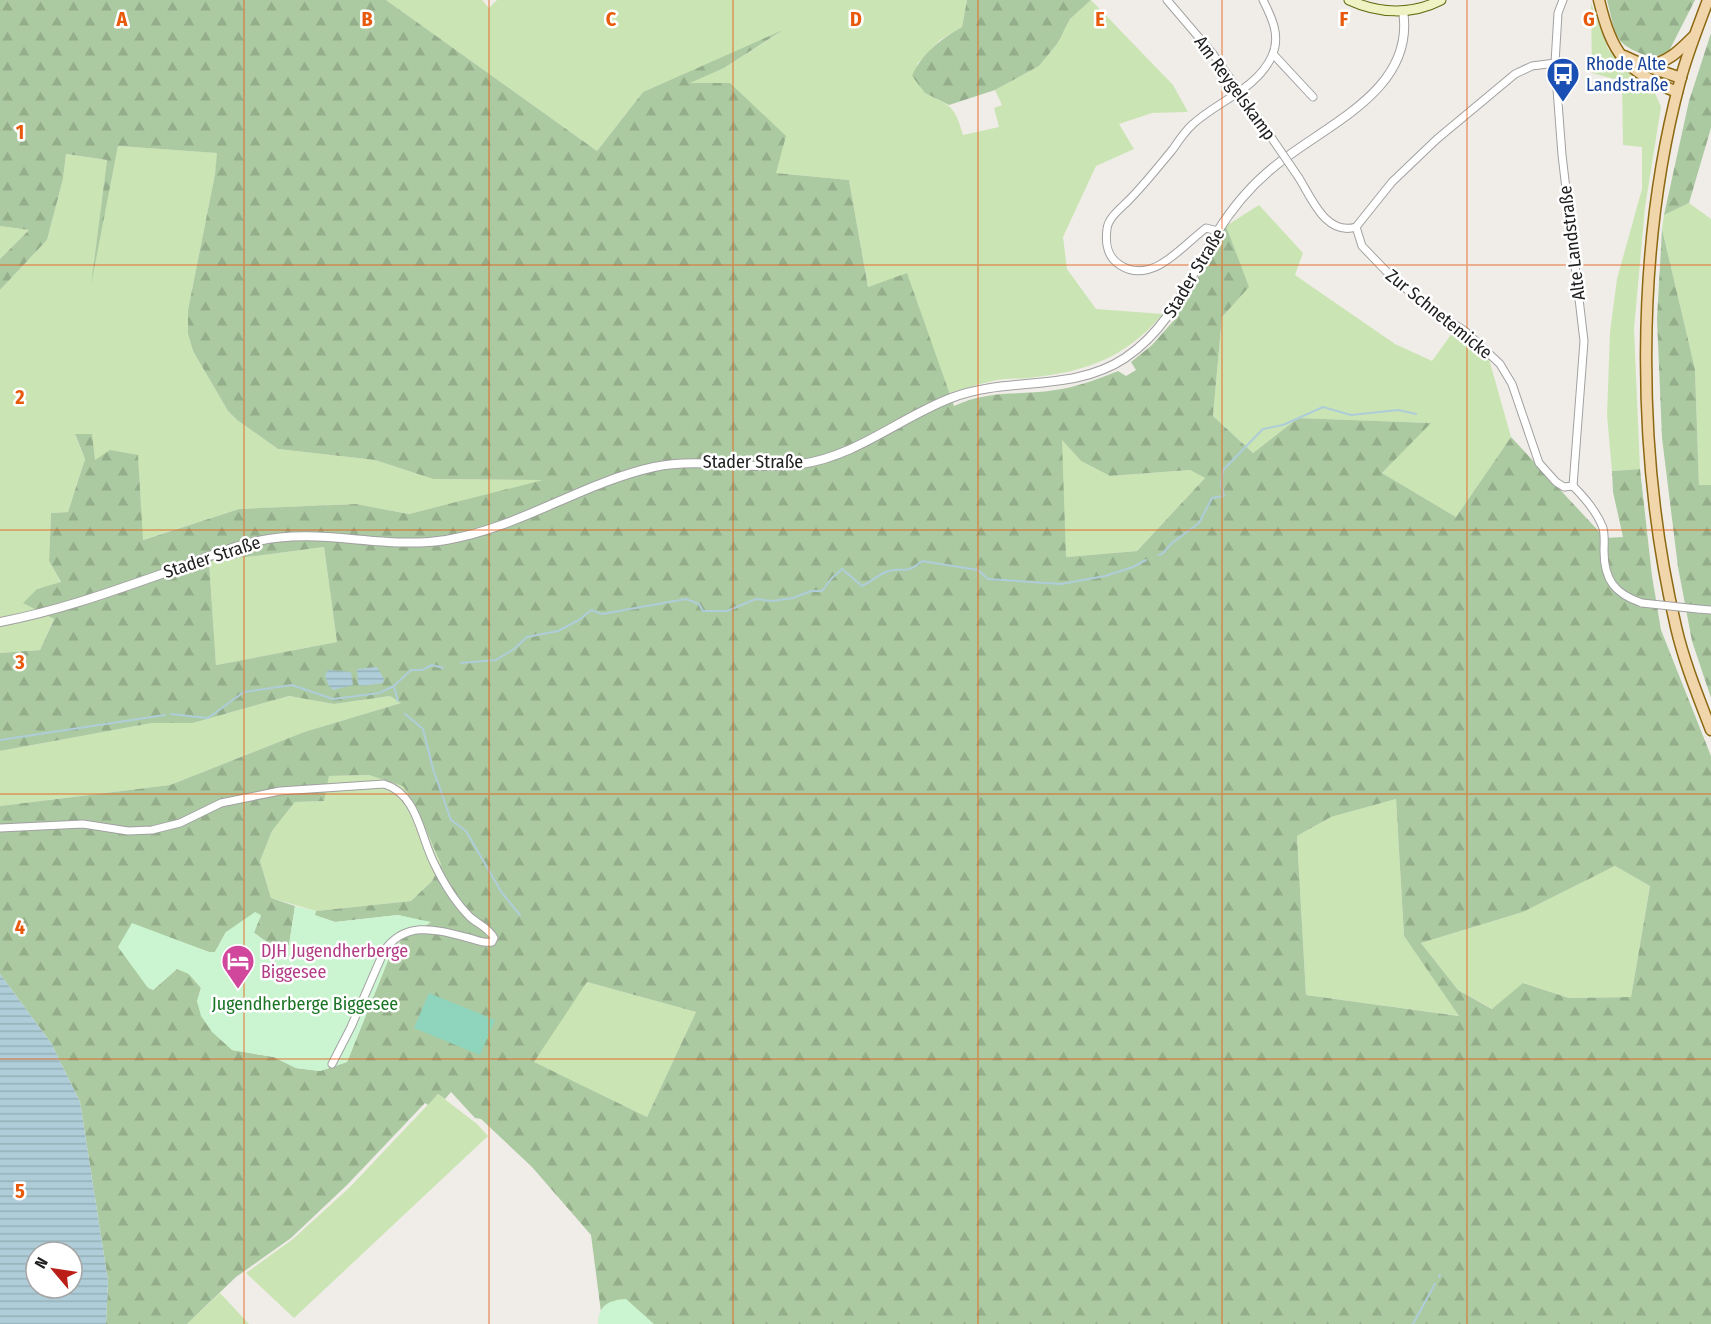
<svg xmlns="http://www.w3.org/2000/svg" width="1711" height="1324" font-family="'Fira Sans Condensed',sans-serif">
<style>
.grass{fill:#cae4b4}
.forest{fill:url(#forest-firs);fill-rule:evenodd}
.park{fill:#cbf4d0}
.pitch{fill:#8fd5bd}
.water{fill:url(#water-rules);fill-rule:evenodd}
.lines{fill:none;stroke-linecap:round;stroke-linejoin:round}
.stream{stroke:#aecdd8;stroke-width:2}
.minor-casing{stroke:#a1a1a1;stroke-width:9}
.tertiary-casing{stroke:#a1a1a1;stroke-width:10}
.secondary-casing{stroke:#5f6d12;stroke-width:11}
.primary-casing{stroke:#8b6811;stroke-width:13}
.minor{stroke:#fff;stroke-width:7}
.tertiary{stroke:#fff;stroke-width:8}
.secondary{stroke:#eff3c3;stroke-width:9}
.primary{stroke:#f2d6ab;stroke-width:10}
.minor-bridge-casing{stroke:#a1a1a1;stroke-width:9;stroke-linecap:butt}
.minor-bridge{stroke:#fff;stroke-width:7}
.grid{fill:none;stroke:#e8590c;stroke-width:1.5;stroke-opacity:0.55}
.labels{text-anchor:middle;stroke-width:5;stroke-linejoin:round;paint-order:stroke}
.transit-label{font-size:18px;fill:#164399;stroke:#fff;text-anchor:start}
.street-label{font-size:18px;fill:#202020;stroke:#fff}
.hotel-label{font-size:18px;fill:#b23c85;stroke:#fff;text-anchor:start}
.park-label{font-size:18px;fill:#197424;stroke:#fff}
.grid-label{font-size:20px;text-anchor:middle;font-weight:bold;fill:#e8590c;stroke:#fff;stroke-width:5;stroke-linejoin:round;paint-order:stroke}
</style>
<defs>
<pattern id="forest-firs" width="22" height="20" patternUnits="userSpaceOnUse" patternTransform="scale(1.5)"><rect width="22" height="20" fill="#accaa2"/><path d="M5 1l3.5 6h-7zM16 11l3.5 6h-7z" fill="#94ad8b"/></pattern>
<pattern id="water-rules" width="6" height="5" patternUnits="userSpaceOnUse" patternTransform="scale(1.5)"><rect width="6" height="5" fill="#aecdd8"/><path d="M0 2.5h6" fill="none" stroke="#95b0b9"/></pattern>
</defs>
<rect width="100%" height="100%" fill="#f0ede8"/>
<g class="grass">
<path d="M 386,0 L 482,0 L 489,8 L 497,0 L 967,0 L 962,27 L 940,40 L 917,64 L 925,93 C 951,106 955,106 963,135 L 999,127 L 994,108 L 1002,105 L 995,90 L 1039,66 L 1057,44 L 1070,19 L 1091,0 L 1173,85 L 1188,112 L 1152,113 L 1119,124 L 1134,149 L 1096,166 L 1063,237 L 1067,269 L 1096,309 L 1163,314 C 1124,359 1087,371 1030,378 C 1018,379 1005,378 993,381 C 979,384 964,389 949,393 L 907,274 L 868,287 L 849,180 L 776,173 L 688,83 L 724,68 L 779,33 L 643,92 L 597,151 Z"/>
<path d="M 1591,3 L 1608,49 L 1622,67 L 1654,91 L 1661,107 L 1645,207 L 1634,329 L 1640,469 L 1612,471 L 1607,415 L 1610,332 L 1617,279 L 1642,189 L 1642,147 L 1623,145 L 1622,81 L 1592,73 Z"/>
<path d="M 118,146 L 218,153 L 215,174 L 188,310 L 188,334 L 193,351 L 228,411 L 237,420 L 278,449 L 375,460 L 433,479 L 546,480 L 409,514 L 356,504 L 239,509 L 142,540 L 138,456 L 95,461 L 75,435 L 85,459 L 68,512 L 51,513 L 49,561 L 61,583 L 37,589 L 54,618 L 40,650 L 0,653 L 0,290 L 47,240 L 63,179 L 66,154 L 107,160 L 93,271 Z"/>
<path d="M 1689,203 L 1711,219 L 1711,485 L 1699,485 L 1695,369 L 1662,229 L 1664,215 Z"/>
<path d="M 1259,205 L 1303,253 L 1295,275 L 1395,344 L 1432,361 L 1455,329 L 1489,359 L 1511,437 L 1456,517 L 1382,473 L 1430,423 L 1298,418 L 1253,453 L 1213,416 L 1222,317 L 1248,287 L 1226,226 Z"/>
<path d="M 0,226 L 29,230 L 0,259 Z"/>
<path d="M 1061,439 L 1081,461 L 1110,476 L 1190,470 L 1205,478 L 1137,551 L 1065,557 Z"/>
<path d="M 324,547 L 337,642 L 216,665 L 209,562 Z"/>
<path d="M 289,696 L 334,704 L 390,696 L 401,703 L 304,732 L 170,785 L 0,806 L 0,751 L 152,723 L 193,723 Z"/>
<path d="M 369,775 L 403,785 L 413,801 L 441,864 L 432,881 L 411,901 L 316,911 L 271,898 L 260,861 L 272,831 L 295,802 L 323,801 L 329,776 Z"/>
<path d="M 1396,799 L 1404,936 L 1460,1016 L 1306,995 L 1297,836 L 1331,817 Z"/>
<path d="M 1615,866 L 1650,886 L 1631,997 L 1569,998 L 1524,983 L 1493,1009 L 1458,990 L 1421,943 L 1523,912 Z"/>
<path d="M 587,982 L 696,1012 L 647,1117 L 533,1062 Z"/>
<path d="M 438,1094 L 477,1124 L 488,1136 L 294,1318 L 246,1273 L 293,1239 L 350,1187 Z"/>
<path d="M 220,1293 L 249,1324 L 187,1324 Z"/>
</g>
<g class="forest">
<path d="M 0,0 L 386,0 L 597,151 L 643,92 L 783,30 L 724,68 L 690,83 L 730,83 L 786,136 L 776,173 L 849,180 L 868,287 L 907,273 L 954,406 C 990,389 1018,396 1055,390 C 1077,387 1098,379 1118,371 L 1126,376 L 1136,370 L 1131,362 L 1152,345 L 1176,318 L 1226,226 L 1249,287 L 1222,317 L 1213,416 L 1253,453 L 1298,418 L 1431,423 L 1382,473 L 1456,517 L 1511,437 L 1605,538 L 1623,537 L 1613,492 L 1612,471 L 1640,469 L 1652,576 L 1661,630 L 1711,756 L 1711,1324 L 600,1324 L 601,1312 L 591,1235 L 532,1167 L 481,1119 L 475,1118 L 451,1092 L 445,1099 L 438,1094 L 428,1105 L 425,1103 L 347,1185 L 291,1238 L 236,1277 L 187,1324 L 106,1324 L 108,1281 L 80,1102 L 51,1043 L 0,974 L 0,806 L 170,785 L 304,732 L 401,703 L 390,696 L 334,704 L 289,696 L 193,723 L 152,723 L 0,751 L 0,653 L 40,650 L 54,619 L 23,603 L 37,589 L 61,582 L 49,561 L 51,513 L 68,512 L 85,459 L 75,434 L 92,434 L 95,460 L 110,450 L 138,455 L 143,540 L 239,509 L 356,504 L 409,514 L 543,480 L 433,479 L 375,460 L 278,449 L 237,420 L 228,411 L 193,351 L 188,334 L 188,310 L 215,174 L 217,153 L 118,146 L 91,285 L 107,160 L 66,154 L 63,179 L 47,240 L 0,290 L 0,259 L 29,230 L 0,226 ZM 1062,440 L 1081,461 L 1110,476 L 1190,470 L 1205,478 L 1137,551 L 1066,557 ZM 324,547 L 337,642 L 216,665 L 209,562 ZM 369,775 L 403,786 L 413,801 L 441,864 L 432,881 L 411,901 L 316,911 L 314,915 L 335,922 L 398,915 L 430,923 L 403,937 L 389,958 L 347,1062 L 320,1071 L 296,1068 L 274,1057 L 232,1050 L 197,1002 L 201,988 L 189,974 L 178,968 L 153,990 L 131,924 L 209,952 L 215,952 L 226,932 L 261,916 L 253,932 L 275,948 L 289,945 L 295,906 L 271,898 L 260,861 L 272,831 L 295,802 L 324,801 L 329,776 ZM 1396,799 L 1404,936 L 1459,1016 L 1306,995 L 1297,836 L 1331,817 ZM 1615,866 L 1650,886 L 1631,997 L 1569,998 L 1523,983 L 1492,1009 L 1458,990 L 1421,943 L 1523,912 ZM 587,982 L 696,1012 L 647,1117 L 534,1062 Z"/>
<path d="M 967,0 L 1091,0 L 1070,19 L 1057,44 L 1039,66 L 995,90 L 949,105 L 925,93 L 912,76 C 922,53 941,39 962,27 Z"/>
<path d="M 1607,0 L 1695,0 L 1669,51 L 1653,58 C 1613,44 1617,39 1607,0 Z"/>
<path d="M 1711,33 L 1711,128 L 1689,203 L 1664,215 L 1689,101 Z"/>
<path d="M 1662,229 L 1695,369 L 1699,485 L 1711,485 L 1711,698 L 1692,641 L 1678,567 L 1662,438 L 1657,319 Z"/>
</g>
<g class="park">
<path d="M 295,906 L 316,911 L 315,915 L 335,922 L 398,915 L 431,922 L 403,937 L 389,958 L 347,1062 L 320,1071 L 296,1068 L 274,1057 L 232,1050 L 212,1032 L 201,1016 L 197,1001 L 201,988 L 189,974 L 177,969 L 153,990 L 148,988 L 118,947 L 132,923 L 209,952 L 215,952 L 226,932 L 255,912 L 261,915 L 254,933 L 275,948 L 289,945 Z"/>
<path d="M 626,1299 L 654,1324 L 598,1324 C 598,1305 609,1300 626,1299 Z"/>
</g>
<path class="pitch" d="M 429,993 L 495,1020 L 480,1055 L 414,1028 Z"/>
<g class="water">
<path d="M 377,667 L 384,679 L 383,683 L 362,686 L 358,684 L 357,669 Z"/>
<path d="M 328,670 L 351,672 L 353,685 L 333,690 L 329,686 L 325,676 Z"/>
<path d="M 0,974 L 51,1043 L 80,1102 L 108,1281 L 106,1324 L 0,1324 ZM 36,1252 L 72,1252 L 72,1288 L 36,1288 Z"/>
</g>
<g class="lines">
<g class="stream">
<path d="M 1159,555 L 1162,554 L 1172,543 L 1199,523 L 1212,498 L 1224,496 L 1221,484 L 1223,470 L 1263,429 L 1283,425 L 1323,407 L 1351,415 L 1398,410 L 1416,414"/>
<path d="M 461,663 L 496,660 L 514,649 L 527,637 L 558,631 L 579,620 L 591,610 L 602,614 L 686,599 L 699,604 L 703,611 L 727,611 L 756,599 L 772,601 L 793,598 L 811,591 L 822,591 L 831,579 L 842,569 L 862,586 C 871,582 878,575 886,572 C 902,565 904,577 922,561 L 978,570 L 988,579 L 1061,584 L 1105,576 L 1133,567 L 1146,560"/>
<path d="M 394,687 L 398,701"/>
<path d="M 171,714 L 208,718 L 244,692 L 292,685 L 333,699 L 349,697 L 379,693 L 394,686 L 411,670 L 422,670 L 432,665 L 443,668"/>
<path d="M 405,714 L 423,729 L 433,769 L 451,820 L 466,831 L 502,893 L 520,915"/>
<path d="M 0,740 L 165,715"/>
<path d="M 1439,1277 L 1440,1275"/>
<path d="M 1413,1324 L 1435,1284"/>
</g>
<g class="minor-casing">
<g id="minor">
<path d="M 1167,0 L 1213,54 L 1271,137"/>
<path d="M 1563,0 L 1558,13 L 1555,63 L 1562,155 L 1584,341 L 1573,486"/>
<path d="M 1273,54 L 1313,97"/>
<path d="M 1299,178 C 1312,199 1326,236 1356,227 L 1392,182 L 1437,139 L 1515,74 L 1532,66 L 1555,63"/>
<path d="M 1356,227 L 1362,246 L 1386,271 L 1427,307 L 1465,331 L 1500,364 L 1512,384 L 1539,463 L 1556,482 L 1564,487 L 1573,486"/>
<path d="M 1218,231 L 1206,228 C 1183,245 1152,286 1120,265 C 1107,257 1105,244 1107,229 C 1108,218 1120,209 1128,201 C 1144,185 1158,167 1173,149 C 1179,140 1185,131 1193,124 C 1218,101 1257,89 1272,56 C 1281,36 1272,18 1263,0"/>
<path d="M 1573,486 C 1585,498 1597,512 1603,528 C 1605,536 1604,544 1604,551 C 1604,580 1615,594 1642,603"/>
<path d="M 1698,609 L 1711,610"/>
<path d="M 0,828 L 83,824 L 128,831 L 152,830 L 180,823 L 221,803 L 280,791 L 384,784 C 418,794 420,836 434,863 C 443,882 455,902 470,917 C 478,924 489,928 494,938 L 492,942 C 483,944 475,939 465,937 C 434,929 405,921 384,951 L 351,1027 L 332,1064"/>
</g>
</g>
<g class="tertiary-casing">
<path id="tertiary" d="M 0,622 C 59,611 116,590 173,570 C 200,560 229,547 258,541 C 320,527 383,550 446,540 C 519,528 582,483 654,467 C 703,457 753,471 801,464 C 857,456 899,418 951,398 C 1007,376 1072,393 1125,358 C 1170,328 1189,279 1216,234 C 1232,208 1251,185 1275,166 C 1324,125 1416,91 1403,11"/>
</g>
<g class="secondary-casing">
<path id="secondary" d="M 1349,0 C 1379,14 1412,15 1441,0"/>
</g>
<g class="primary-casing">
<g id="primary">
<path d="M 1599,0 C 1612,54 1625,71 1677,92"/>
<path d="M 1708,0 C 1698,27 1687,54 1680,81 C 1635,250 1636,457 1676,627 C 1684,662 1698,696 1711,730"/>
<path d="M 1624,56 L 1646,66 L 1681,78"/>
<path d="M 1647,66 C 1668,62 1678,52 1693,37"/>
</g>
</g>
<use href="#minor" class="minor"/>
<use href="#tertiary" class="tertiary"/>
<use href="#secondary" class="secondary"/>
<use href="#primary" class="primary"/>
<g class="minor-bridge-casing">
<g id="minor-bridge">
<path d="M 1271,137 L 1299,178"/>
<path d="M 1642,603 L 1698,609"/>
</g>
</g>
<use href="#minor-bridge" class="minor-bridge"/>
</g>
<path class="grid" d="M 244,0 L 244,1324M 489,0 L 489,1324M 733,0 L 733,1324M 978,0 L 978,1324M 1222,0 L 1222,1324M 1467,0 L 1467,1324M 0,265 L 1711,265M 0,530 L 1711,530M 0,794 L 1711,794M 0,1059 L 1711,1059"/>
<defs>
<g id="bus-pin" transform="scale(1.725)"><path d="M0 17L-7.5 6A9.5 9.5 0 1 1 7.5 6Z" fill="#1a4fb4" stroke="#fff"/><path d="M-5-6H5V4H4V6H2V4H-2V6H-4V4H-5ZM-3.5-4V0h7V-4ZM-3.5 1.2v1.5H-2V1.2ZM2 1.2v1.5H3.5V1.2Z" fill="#fff"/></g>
<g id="hotel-pin" transform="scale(1.725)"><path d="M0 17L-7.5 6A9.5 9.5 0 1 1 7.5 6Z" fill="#d1479c" stroke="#fff"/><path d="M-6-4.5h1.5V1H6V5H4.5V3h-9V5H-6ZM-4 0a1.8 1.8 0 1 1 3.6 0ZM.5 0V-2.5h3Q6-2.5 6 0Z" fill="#fff"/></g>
</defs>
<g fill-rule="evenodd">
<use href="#bus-pin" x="1563" y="74"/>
<use href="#hotel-pin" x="238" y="961"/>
</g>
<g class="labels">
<g class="transit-label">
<text x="1586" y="70">Rhode Alte<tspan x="1586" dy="21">Landstraße</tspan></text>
</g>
<g class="street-label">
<text transform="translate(1235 88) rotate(54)" y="6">Am Reygelskamp</text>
<text transform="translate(1572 243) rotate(-97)" y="6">Alte Landstraße</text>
<text transform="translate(1194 273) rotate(-59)" y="6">Stader Straße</text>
<text transform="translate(1439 314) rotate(39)" y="6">Zur Schnetemicke</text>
<text x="753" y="468">Stader Straße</text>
<text transform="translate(212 557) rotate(-18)" y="6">Stader Straße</text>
</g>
<g class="hotel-label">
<text x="261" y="957">DJH Jugendherberge<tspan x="261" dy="21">Biggesee</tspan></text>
</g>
<g class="park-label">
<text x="305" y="1010">Jugendherberge Biggesee</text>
</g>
</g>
<g class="grid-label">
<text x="122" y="26">A</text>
<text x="367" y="26">B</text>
<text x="611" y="26">C</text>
<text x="856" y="26">D</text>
<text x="1100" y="26">E</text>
<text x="1344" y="26">F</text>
<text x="1589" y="26">G</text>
<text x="20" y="139">1</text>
<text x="20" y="404">2</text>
<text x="20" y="669">3</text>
<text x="20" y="934">4</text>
<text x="20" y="1198">5</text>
</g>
<g transform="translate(54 1270) rotate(299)"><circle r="28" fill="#ffffff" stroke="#a6a6a6" stroke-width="1.5"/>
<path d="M0-4.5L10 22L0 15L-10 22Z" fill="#ba1e17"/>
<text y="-9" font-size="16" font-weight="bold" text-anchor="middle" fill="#202020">N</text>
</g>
</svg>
